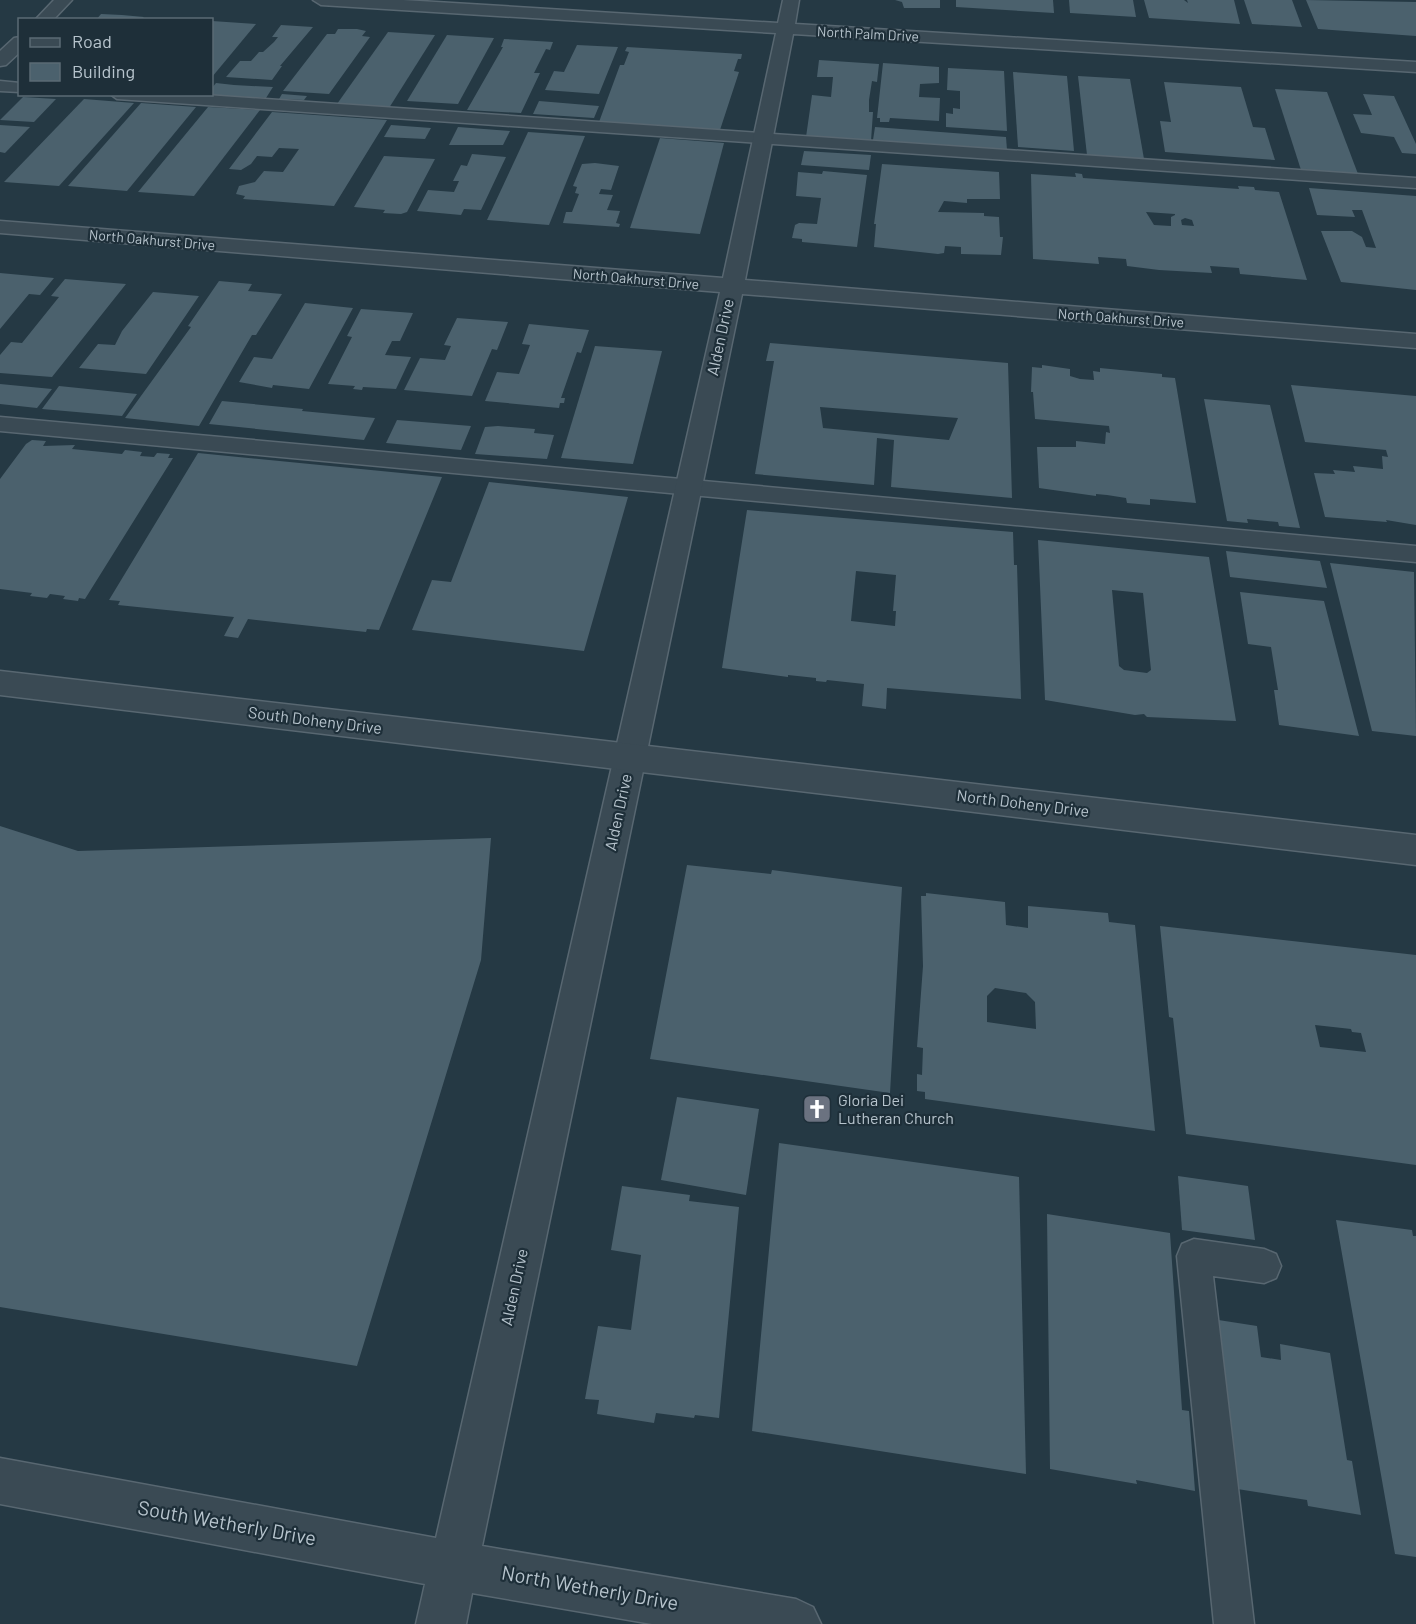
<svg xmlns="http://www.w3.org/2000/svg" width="1416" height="1624" font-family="Barlow,sans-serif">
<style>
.building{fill:#4b616d;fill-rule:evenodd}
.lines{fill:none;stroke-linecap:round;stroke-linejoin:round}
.service-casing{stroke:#586771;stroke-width:3}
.minor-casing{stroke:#586771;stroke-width:3}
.tertiary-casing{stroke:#586771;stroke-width:3}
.service{fill:#3a4a54;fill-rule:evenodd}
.minor{fill:#3a4a54;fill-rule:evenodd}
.tertiary{fill:#3a4a54;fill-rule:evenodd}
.labels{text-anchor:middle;stroke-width:4.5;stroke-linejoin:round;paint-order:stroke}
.far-street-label{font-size:14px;fill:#b7c4cd;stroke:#1e2f39}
.street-label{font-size:16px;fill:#b7c4cd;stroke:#1e2f39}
.poi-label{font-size:16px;fill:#b7c4cd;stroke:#1e2f39;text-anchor:start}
.near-street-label{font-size:20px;fill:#b7c4cd;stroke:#1e2f39}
</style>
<rect width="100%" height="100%" fill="#253944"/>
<g class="building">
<path d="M 895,0 L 940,0 L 940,8 L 904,8 L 902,2 Z"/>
<path d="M 956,0 L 1053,0 L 1054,13 L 956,7 Z"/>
<path d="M 1069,0 L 1133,0 L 1136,17 L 1070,13 Z"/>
<path d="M 1144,0 L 1184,0 L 1188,3 L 1187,0 L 1234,0 L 1240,24 L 1149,18 Z"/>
<path d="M 1244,0 L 1292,0 L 1302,27 L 1252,24 Z"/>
<path d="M 1306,0 L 1416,2 L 1416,36 L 1318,29 Z"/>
<path d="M 101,14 L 122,15 L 144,17 L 141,20 L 96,20 Z"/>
<path d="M 212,21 L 256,24 L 212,77 Z"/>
<path d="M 281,25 L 313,27 L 280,66 L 282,66 L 272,80 L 226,77 L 240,61 L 251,61 L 259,52 L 263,52 L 274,42 L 278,37 L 272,37 Z"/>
<path d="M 338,29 L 357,29 L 366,31 L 362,36 L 370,37 L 329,94 L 283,91 L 327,34 L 335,34 Z"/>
<path d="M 388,32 L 435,35 L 389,108 L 337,104 Z"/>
<path d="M 447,35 L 494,38 L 458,104 L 407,101 Z"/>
<path d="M 504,39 L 553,42 L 550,50 L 546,49 L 534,73 L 540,73 L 521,113 L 467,110 L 503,47 L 501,47 Z"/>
<path d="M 577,45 L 618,47 L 599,94 L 545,90 L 554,71 L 564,72 Z"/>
<path d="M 627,47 L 742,54 L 741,59 L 738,59 L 734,71 L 739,72 L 720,130 L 599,122 L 620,65 L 624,65 L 629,52 L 625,51 Z"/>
<path d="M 819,60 L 879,64 L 877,82 L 872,81 L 869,100 L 869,112 L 873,112 L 871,141 L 806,137 L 812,95 L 831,97 L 833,77 L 817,77 Z"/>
<path d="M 883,63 L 939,67 L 939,83 L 920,84 L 919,97 L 940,98 L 939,121 L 890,118 L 889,122 L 880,122 L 880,118 L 877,118 Z"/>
<path d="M 948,68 L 1004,71 L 1007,131 L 946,127 L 946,113 L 953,114 L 953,108 L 960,109 L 960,91 L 947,90 Z"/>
<path d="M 1013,72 L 1067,76 L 1074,151 L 1018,147 Z"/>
<path d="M 1078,76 L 1130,79 L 1144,159 L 1087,155 Z"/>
<path d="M 1164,82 L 1241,87 L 1253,127 L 1265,128 L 1275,160 L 1165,152 L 1160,121 L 1171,122 Z"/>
<path d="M 216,83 L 234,85 L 273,87 L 266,98 L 212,95 L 212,88 Z"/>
<path d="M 1275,89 L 1327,92 L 1358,174 L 1301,170 Z"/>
<path d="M 282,94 L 307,96 L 304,100 L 279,99 Z"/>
<path d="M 1363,94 L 1394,96 L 1416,144 L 1416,154 L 1402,153 L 1394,137 L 1361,133 L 1353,114 L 1372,115 Z"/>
<path d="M 23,97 L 56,99 L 34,122 L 0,120 Z"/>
<path d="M 84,99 L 134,103 L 59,186 L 4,182 Z"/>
<path d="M 539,101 L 599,106 L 594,118 L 533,114 Z"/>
<path d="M 141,103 L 196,107 L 127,191 L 68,186 Z"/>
<path d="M 208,107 L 260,110 L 194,196 L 138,192 Z"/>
<path d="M 272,112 L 387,120 L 334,206 L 243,199 L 245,196 L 236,194 L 239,186 L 255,182 L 264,171 L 283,172 L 299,149 L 279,148 L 272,157 L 257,156 L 251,164 L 241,170 L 229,169 Z"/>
<path d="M 0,125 L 30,127 L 5,153 L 0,152 Z"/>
<path d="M 391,125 L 431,128 L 425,139 L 384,137 Z"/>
<path d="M 458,127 L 510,131 L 503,145 L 449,145 Z"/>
<path d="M 875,127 L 1006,137 L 1007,150 L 873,140 Z"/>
<path d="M 528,132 L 585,136 L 549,225 L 487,220 Z"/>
<path d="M 660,138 L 724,143 L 700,234 L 630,228 Z"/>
<path d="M 804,151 L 871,155 L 869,170 L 801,165 Z"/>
<path d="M 472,154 L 506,157 L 481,210 L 464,209 L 461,215 L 417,211 L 428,190 L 454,192 L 459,181 L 453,181 L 461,165 L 467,166 Z"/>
<path d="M 384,156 L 435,159 L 407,212 L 401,214 L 383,213 L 385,210 L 354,207 Z"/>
<path d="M 595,163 L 619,166 L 611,190 L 601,189 L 599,194 L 613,195 L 607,210 L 620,211 L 616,223 L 620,224 L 619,227 L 563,223 L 566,212 L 572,212 L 579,194 L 575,193 L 577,187 L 573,186 L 582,164 Z"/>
<path d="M 882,164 L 999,172 L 1000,199 L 967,199 L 967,203 L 944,201 L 938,212 L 984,213 L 984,216 L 999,217 L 1000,237 L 1003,237 L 1001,255 L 961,254 L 961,247 L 945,246 L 944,253 L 938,254 L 874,247 L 876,224 L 874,224 Z"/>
<path d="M 823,171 L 867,175 L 857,247 L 802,242 L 802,239 L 792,238 L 795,225 L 799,223 L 817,224 L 821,198 L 796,196 L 798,172 L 822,174 Z"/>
<path d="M 1075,173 L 1082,174 L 1083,178 L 1239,189 L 1238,186 L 1254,187 L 1255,190 L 1279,192 L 1307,280 L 1240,274 L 1239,268 L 1210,266 L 1212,273 L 1159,270 L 1127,266 L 1126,259 L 1098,257 L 1099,264 L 1033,259 L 1031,174 L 1076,177 ZM 1146,212 L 1175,214 L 1175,215 L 1171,217 L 1171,226 L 1154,225 ZM 1185,218 L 1192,220 L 1194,226 L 1182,225 L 1181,220 Z"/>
<path d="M 1309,188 L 1416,196 L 1416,290 L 1341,282 L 1321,231 L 1352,231 L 1362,237 L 1366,247 L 1376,248 L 1362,210 L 1352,210 L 1355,217 L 1317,215 Z"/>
<path d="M 0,273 L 54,278 L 40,295 L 29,294 L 0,329 Z"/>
<path d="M 65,279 L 126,284 L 52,377 L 0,373 L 0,355 L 11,342 L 22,343 L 59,297 L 51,296 Z"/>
<path d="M 219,281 L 252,284 L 248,291 L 282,294 L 256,335 L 252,335 L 199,426 L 125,418 L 191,327 L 188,326 Z"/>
<path d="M 153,292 L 199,296 L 146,374 L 79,368 L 98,344 L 115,345 L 122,331 Z"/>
<path d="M 305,303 L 353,308 L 309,389 L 273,385 L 272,388 L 239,382 L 254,357 L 272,359 Z"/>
<path d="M 361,309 L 413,313 L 400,341 L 392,341 L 385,355 L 411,357 L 396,389 L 363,387 L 362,390 L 353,389 L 355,386 L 328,384 L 352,337 L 347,336 Z"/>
<path d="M 457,318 L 508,322 L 497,350 L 492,349 L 472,396 L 404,390 L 420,358 L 445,360 L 451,346 L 444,345 Z"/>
<path d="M 529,324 L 589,330 L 581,353 L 577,352 L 561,398 L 565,398 L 564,403 L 560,403 L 559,408 L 485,401 L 497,372 L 519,374 L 530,345 L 522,344 Z"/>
<path d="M 770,343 L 1008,363 L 1012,498 L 891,487 L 894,440 L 877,438 L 874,485 L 755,474 L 774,361 L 766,361 ZM 820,407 L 958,418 L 949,440 L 823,428 Z"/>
<path d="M 595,346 L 662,351 L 633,464 L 561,458 Z"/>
<path d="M 1042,365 L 1070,369 L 1070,376 L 1080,379 L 1094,380 L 1093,371 L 1100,372 L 1100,368 L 1162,374 L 1162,377 L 1175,378 L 1196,503 L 1150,499 L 1150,505 L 1127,503 L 1126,498 L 1107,495 L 1096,494 L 1096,496 L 1039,488 L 1037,447 L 1076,447 L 1076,441 L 1105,444 L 1106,432 L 1110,433 L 1109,426 L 1035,419 L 1033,392 L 1031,392 L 1032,367 L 1042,368 Z"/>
<path d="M 0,384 L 52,389 L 37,408 L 0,404 Z"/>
<path d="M 1291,385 L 1416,396 L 1416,525 L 1386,520 L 1387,522 L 1325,517 L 1314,473 L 1335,474 L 1333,470 L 1355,472 L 1353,466 L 1383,469 L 1382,456 L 1388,457 L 1386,450 L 1305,442 Z"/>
<path d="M 59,386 L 137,394 L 122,416 L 42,409 Z"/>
<path d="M 1204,399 L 1270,405 L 1300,528 L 1279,526 L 1278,522 L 1247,519 L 1248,523 L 1227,521 Z"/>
<path d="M 222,401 L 303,409 L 302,411 L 375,418 L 364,440 L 209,424 Z"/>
<path d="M 397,420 L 471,426 L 461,450 L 386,443 Z"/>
<path d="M 498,426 L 535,429 L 534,433 L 554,435 L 547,459 L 475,454 L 485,427 Z"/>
<path d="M 32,440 L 46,441 L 43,446 L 75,445 L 72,449 L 122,454 L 125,450 L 142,452 L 140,456 L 154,457 L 157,453 L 170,454 L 168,458 L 173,458 L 85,599 L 79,598 L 78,601 L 63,599 L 65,596 L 50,594 L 47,598 L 30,596 L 32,593 L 0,589 L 0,479 L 26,444 Z"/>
<path d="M 198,453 L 442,477 L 379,630 L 367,629 L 366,632 L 248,619 L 238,638 L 224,636 L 234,617 L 118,605 L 120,601 L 109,600 Z"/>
<path d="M 489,482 L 628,497 L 584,651 L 412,630 L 432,580 L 451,582 Z"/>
<path d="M 747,510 L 1013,532 L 1014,565 L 1017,565 L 1021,699 L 887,688 L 886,709 L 862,706 L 864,684 L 827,680 L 826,682 L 816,681 L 816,678 L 788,675 L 788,677 L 722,668 ZM 856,571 L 896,575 L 893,611 L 896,611 L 895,626 L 851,621 Z"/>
<path d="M 1038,540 L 1209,557 L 1236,721 L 1147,717 L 1144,714 L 1135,715 L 1045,700 ZM 1112,590 L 1143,593 L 1151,670 L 1147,673 L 1124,670 L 1119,666 Z"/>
<path d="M 1226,551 L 1320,561 L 1327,588 L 1230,577 Z"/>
<path d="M 1330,563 L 1414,572 L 1416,736 L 1372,731 Z"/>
<path d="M 1240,592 L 1324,601 L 1359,736 L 1279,725 L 1274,690 L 1278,690 L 1271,647 L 1248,644 Z"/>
<path d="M 0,826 L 78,851 L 491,838 L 481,960 L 357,1366 L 0,1307 Z"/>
<path d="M 687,865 L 771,874 L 772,870 L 902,887 L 890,1093 L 650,1059 Z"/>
<path d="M 926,893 L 1005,902 L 1006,925 L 1028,928 L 1028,906 L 1108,913 L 1109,922 L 1135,925 L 1155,1131 L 925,1099 L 925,1092 L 917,1091 L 917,1074 L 922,1075 L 923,1048 L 917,1047 L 923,966 L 921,896 L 926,896 ZM 995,988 L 1026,993 L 1035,1002 L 1036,1029 L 987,1022 L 987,996 Z"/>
<path d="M 1160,926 L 1416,955 L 1416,1165 L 1186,1134 L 1173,1018 L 1169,1017 ZM 1315,1025 L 1351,1029 L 1352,1032 L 1361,1033 L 1366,1052 L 1320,1047 Z"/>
<path d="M 677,1097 L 759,1109 L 746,1195 L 661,1180 Z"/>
<path d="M 779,1143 L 1019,1177 L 1026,1474 L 752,1431 Z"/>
<path d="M 1178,1176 L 1248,1186 L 1255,1240 L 1182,1230 Z"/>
<path d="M 622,1186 L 690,1195 L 689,1201 L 739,1207 L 719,1418 L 695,1415 L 694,1418 L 656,1413 L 654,1423 L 597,1414 L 599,1400 L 585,1399 L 598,1326 L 631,1330 L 641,1255 L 611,1250 Z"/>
<path d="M 1047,1214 L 1170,1233 L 1182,1410 L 1189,1411 L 1195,1491 L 1136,1480 L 1137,1484 L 1050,1469 Z"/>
<path d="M 1336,1220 L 1412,1230 L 1413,1236 L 1416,1236 L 1416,1557 L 1395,1554 Z"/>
<path d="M 1212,1319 L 1257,1326 L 1261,1357 L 1281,1360 L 1280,1344 L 1330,1353 L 1347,1460 L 1352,1461 L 1361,1515 L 1308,1506 L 1307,1500 L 1231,1488 Z"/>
</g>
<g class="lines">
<g class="service-casing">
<g id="service">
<path d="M 0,81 L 20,83 L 20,92 L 0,91 Z"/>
<path d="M 110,94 L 191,94 L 1416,178 L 1416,188 L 117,99 Z"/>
<path d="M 0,417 L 1416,546 L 1416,562 L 0,431 Z"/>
<path d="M 1194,1239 L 1264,1249 L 1276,1254 L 1281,1266 L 1276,1278 L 1264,1283 L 1213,1276 L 1254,1624 L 1214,1624 L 1177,1256 L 1182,1244 Z"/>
</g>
</g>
<g class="minor-casing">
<g id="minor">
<path d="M 54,0 L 72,0 L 53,20 L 35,20 Z"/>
<path d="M 313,0 L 403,0 L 778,23 L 783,0 L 799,0 L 795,24 L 1416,62 L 1416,72 L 793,34 L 745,280 L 1416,334 L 1416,348 L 742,294 L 482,1546 L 796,1599 L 813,1607 L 821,1624 L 652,1624 L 472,1593 L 466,1624 L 416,1624 L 425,1584 L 0,1504 L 0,1458 L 436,1538 L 720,292 L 0,233 L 0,221 L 723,278 L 776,33 L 321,5 Z"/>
<path d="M 20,37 L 20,52 L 6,65 L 0,66 L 0,51 L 14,38 Z"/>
</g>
</g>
<g class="tertiary-casing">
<path id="tertiary" d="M 0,671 L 1416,835 L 1416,865 L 0,695 Z"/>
</g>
<use href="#service" class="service"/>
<use href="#minor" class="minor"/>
<use href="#tertiary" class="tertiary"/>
</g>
<defs>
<g id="church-square" transform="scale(1.5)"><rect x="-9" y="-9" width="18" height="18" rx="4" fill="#6b7280" stroke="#1e2f39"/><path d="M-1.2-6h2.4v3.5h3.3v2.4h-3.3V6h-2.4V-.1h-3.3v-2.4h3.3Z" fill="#fff"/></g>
</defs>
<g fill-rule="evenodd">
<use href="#church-square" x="817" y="1109"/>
</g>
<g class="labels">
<g class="far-street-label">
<text transform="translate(868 34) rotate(3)" y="5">North Palm Drive</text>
<text transform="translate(152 240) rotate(5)" y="5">North Oakhurst Drive</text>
<text transform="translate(636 279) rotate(5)" y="5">North Oakhurst Drive</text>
<text transform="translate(1121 318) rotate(4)" y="5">North Oakhurst Drive</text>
</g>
<g class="street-label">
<text transform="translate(720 337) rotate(-78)" y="6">Alden Drive</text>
<text transform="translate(315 720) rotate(7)" y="6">South Doheny Drive</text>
<text transform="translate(1023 803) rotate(7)" y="6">North Doheny Drive</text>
<text transform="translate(618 812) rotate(-78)" y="6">Alden Drive</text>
<text transform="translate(514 1287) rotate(-78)" y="6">Alden Drive</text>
</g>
<g class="poi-label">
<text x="838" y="1106">Gloria Dei<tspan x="838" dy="18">Lutheran Church</tspan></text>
</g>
<g class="near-street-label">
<text transform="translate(227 1523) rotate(10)" y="7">South Wetherly Drive</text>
<text transform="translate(590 1588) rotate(10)" y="7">North Wetherly Drive</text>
</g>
</g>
<rect x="18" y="18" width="195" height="78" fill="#1e2f39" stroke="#5b6b74" stroke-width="1.5"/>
<rect x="30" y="38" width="30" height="9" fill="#3a4a54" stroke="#5b6b74" stroke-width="1.5"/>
<text x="72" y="48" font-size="18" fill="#b7c4cd">Road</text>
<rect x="30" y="63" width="30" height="18" fill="#4b616d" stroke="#5b6b74" stroke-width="1.5"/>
<text x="72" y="78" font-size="18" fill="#b7c4cd">Building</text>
</svg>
